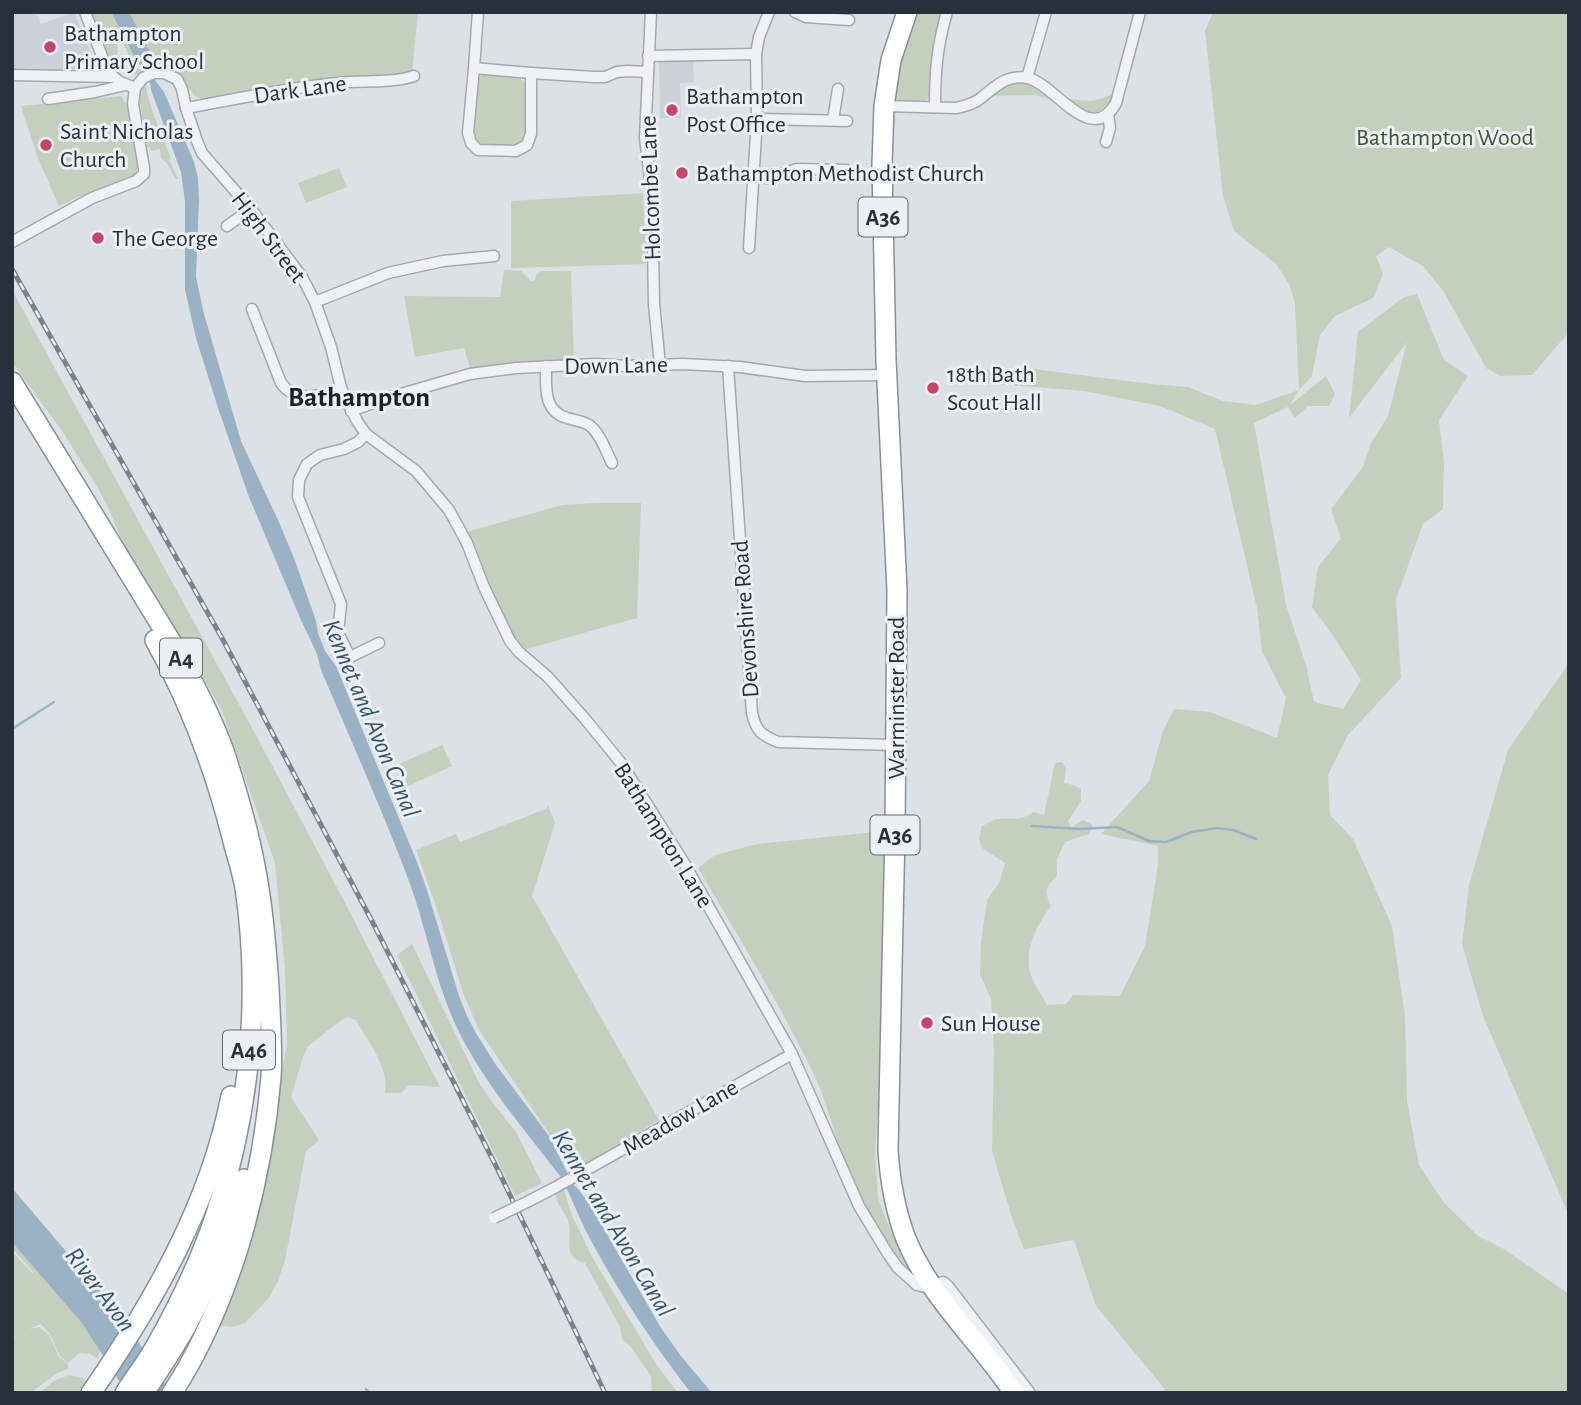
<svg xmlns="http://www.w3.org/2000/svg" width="1581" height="1405" font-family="'Alegreya Sans',sans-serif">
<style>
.built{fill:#cbd1d7}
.green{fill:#c4cfbe}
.water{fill:#99b3c5}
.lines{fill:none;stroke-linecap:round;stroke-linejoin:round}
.stream{stroke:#99b3c5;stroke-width:2.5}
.street-casing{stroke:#a2a9af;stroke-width:13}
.highway-casing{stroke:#85909c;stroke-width:22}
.street{stroke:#eff1f4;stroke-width:10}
.highway{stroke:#fff;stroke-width:19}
.rail-casing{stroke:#77838f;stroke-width:5}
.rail{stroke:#ecf0f4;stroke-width:2.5;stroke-dasharray:8;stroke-linecap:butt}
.street-bridge-casing{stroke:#a2a9af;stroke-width:13;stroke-linecap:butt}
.street-bridge{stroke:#eff1f4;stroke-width:10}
.poi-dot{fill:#c74568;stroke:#ecf0f4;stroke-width:2.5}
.labels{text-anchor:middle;stroke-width:6;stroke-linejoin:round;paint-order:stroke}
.shield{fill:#ecf0f4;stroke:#626a72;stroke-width:2}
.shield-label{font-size:23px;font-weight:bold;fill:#27313b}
.poi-label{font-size:24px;fill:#27313b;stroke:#ecf0f4;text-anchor:start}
.street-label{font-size:24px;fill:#27313b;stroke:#ecf0f4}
.park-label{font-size:24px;fill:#3f5635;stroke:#ecf0f4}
.water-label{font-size:26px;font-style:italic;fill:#33546d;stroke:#ecf0f4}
.quarter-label{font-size:28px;font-weight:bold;fill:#19222c;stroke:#ecf0f4}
</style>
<rect width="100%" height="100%" fill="#dce1e6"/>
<g class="built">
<path d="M 12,12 L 35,12 L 41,24 L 74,12 L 100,74 L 12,69 Z"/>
<path d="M 659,60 L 693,60 L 694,82 L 680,83 L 681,118 L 660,118 Z"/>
</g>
<g class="green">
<path d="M 91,12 L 111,12 L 137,63 L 137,68 L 140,69 L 142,72 L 135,75 L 127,73 L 133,63 L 122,41 L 117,44 L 118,52 L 112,65 L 104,47 Z"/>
<path d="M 129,12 L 418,12 L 412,73 L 208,102 L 195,96 L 173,68 L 162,63 L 154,67 L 150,60 L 150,52 Z"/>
<path d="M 913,12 L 944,12 L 931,96 C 923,106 905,103 894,98 L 898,63 Z"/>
<path d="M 1213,12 L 1569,12 L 1569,332 L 1532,375 L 1501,376 L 1486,368 L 1444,292 L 1423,266 L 1389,247 L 1376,256 L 1383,274 L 1373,298 L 1335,316 L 1320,335 L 1312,376 L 1299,390 L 1290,405 L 1326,376 L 1335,394 L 1329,406 L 1308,406 L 1295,418 L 1288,407 L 1254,423 L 1286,605 L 1306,665 L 1314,702 L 1343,709 L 1361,680 L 1334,637 L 1312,607 L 1318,567 L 1341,538 L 1331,509 L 1363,467 L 1371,443 L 1388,416 L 1407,342 L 1349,418 L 1358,332 L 1404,297 L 1417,294 L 1444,360 L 1468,376 L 1439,420 L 1444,462 L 1443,509 L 1423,524 L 1396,599 L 1401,678 L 1348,735 L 1328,775 L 1330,815 L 1353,839 L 1392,926 L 1405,1016 L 1407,1101 L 1419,1165 L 1444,1203 L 1478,1236 L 1504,1249 L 1569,1294 L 1569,1393 L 1166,1393 L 1164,1388 L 1096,1306 L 1074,1240 L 1024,1249 L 1013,1221 L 992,1151 L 994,1051 L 991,999 L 980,974 L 981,943 L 987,900 L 999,883 L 1005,863 L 982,848 L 979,839 L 982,826 C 987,824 993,819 999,819 C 1016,817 1017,822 1034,812 L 1044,815 L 1055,763 L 1062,762 L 1066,769 L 1064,783 L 1073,785 L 1081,789 L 1081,801 L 1068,821 L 1071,828 L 1083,820 L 1093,825 L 1089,834 L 1065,842 L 1057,859 L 1057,876 C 1045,888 1044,890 1051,906 C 1037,924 1023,952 1031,975 C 1034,985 1042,995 1047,1005 L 1066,1004 L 1073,995 L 1120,996 L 1145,946 L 1158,865 L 1158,846 L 1101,834 L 1149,781 L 1163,731 L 1174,709 L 1210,712 L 1277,738 L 1286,698 L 1262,651 L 1257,608 L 1215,429 L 1160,406 L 1084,391 L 984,383 L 984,369 L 1016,375 L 1018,367 L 1151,384 L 1188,387 L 1223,401 L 1256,405 L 1299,390 L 1295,303 L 1289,284 L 1276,264 L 1234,231 L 1223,196 L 1205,31 Z"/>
<path d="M 486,74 C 500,75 520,72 526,86 L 527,133 L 524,143 C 512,149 485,150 473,142 L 472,132 L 477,80 L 481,76 Z"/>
<path d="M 1018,81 L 1033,82 L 1062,107 L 1046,98 L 1034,95 L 990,96 L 1002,85 Z"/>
<path d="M 146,82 C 146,102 164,138 171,159 L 169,160 L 178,179 L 176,179 L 166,162 L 161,158 L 160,149 L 151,151 L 150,147 L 147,148 L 139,97 L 140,89 Z"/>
<path d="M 1114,92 L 1116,96 C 1098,120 1087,118 1067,98 C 1084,102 1099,103 1114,92 Z"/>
<path d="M 121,96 L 129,109 L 138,167 L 135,174 L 131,178 L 87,193 L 59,206 L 38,158 L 21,106 Z"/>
<path d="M 339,168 L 347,187 L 306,203 L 298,183 Z"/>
<path d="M 643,193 L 646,264 L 511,268 L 511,201 Z"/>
<path d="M 504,270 L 521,271 L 531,281 L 535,280 L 536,275 L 541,271 L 571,271 L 574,361 C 539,361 505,363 470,368 L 464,348 L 415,357 L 404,296 L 500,297 Z"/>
<path d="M 12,290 L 257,737 L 344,901 L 440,1087 L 409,1085 L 401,1093 L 385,1093 C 390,1068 367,1040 356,1020 L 347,1017 C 342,1019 310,1044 307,1048 C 302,1057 295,1086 291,1097 L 319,1140 L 306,1151 L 285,1260 L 278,1281 L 269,1298 L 245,1323 L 232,1327 L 217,1325 L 275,1103 L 287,1045 L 285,970 L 275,863 L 222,711 L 178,634 L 125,549 L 109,509 L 98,488 L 62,431 L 12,362 Z"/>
<path d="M 596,503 L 641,503 L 637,618 L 523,650 L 510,633 L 466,532 L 562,505 Z"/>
<path d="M 1569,663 L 1569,1216 L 1483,1016 L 1462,944 L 1469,885 L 1508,750 Z"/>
<path d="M 442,745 L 452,766 L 408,786 L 399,764 Z"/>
<path d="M 548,805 L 555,823 L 532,896 L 659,1120 L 571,1172 L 559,1148 L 479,1030 L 463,993 L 438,912 L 416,850 L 456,834 L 460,842 L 546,809 Z"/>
<path d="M 886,831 L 882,1048 L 875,1152 L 878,1198 L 891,1232 L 908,1262 L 920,1278 C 910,1271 899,1264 892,1254 C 868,1222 853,1185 840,1149 C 831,1122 824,1094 811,1068 C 777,1000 737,934 698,868 L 715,855 L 757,844 Z"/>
<path d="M 412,944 L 479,1083 L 492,1102 L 516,1132 L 542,1183 L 515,1196 L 397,955 Z"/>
<path d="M 561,1188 L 565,1193 L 571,1213 L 591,1255 L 656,1364 L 678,1393 L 652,1393 L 651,1376 L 631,1347 L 622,1339 L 620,1327 L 585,1263 C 579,1261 574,1260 571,1254 C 567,1246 571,1234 569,1225 C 567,1213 557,1207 555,1193 Z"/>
<path d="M 12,1236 L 103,1338 L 98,1359 L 90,1354 L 79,1353 L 68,1363 L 60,1356 L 50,1334 L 41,1324 L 29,1329 L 39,1327 L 49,1335 L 59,1357 L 67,1363 L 69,1368 L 56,1374 L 30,1393 L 12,1393 L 12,1341 L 18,1336 L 12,1339 L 12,1251 L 34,1275 L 33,1272 L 12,1248 Z"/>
<path d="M 69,1375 L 83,1378 L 87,1383 L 83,1393 L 39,1393 L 54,1381 Z"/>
</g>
<g class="water">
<path d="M 111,12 L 129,12 L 150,52 L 148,66 L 155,80 L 164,92 L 194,162 L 198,178 L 199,200 L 196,277 L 204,314 L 241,441 L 279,522 L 294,558 L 316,621 L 318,633 L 325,651 L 336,666 L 417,862 L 427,890 L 459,996 L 467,1016 L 477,1035 L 496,1065 L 549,1136 L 573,1184 L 579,1190 L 592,1208 L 661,1328 L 681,1356 L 712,1393 L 691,1393 C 653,1344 617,1290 588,1235 C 578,1216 571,1195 560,1176 C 524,1129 483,1082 457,1028 C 435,982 427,930 409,881 C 382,810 351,740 321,670 L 317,654 L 300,618 L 249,497 L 218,408 L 196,338 L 185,290 L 185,202 L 181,172 L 151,90 C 151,80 145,69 137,62 Z"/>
<path d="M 12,1188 L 123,1318 L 171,1393 L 127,1393 L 82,1323 L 12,1242 Z"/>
</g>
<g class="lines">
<g class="stream">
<path d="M 12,729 L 54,702"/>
<path d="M 1032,826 L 1079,829 L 1117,827 L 1149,841 L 1166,842 L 1192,832 L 1217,828 L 1233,830 L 1256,839"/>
<path d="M 366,1389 L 369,1393"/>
</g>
<g class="street-casing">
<g id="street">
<path d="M 85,12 L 108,72 L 120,82 L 135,88"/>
<path d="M 651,12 L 645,138 L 652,195 L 654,304 L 660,365"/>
<path d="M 795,12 L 806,17 L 849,20"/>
<path d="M 756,54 L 759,37 L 769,12"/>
<path d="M 648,56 L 756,54 L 757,119 L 749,248"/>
<path d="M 474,68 L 531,73 L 531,134 L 527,145 L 516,151 L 478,150 L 471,143 L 468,133 Z"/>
<path d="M 474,68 L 478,12"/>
<path d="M 531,73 L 594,77 L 605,77 L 617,72 L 627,71 L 648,72"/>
<path d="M 12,75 L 112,77"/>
<path d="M 1027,78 L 1046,12"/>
<path d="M 48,99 L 95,92 L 125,85"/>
<path d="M 884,106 L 956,108 C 965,106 974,104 981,98 C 996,86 1007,74 1028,78 C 1055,84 1091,148 1116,103 L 1140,12"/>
<path d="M 935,107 C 935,71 937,47 947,12"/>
<path d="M 186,108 C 236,99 286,88 338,83 C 363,80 389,84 414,76"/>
<path d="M 757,119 L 847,121"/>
<path d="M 833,120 L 838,89"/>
<path d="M 1106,142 L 1110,128 L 1108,114"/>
<path d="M 754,177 L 768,178 L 797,169 L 847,170"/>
<path d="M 227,226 L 251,209"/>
<path d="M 12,242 L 92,198 L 136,181 L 144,174 L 144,168 L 133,104 L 135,88 L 143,78 L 154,73 L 164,73 L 177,79 L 182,89 L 186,108 L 197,141 L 202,153 L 251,209 L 302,277 L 315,302 L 331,347 L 341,388 L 357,421 L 366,434 L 416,471 L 449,510 L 467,543 L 484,587 L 510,641 L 519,652 L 548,677 L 586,720 L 621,763 L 684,863 L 792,1054 L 859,1206 L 888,1254 L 898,1268 L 917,1285 L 925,1287 L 933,1286 L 943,1282 L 948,1286 L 1030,1393"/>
<path d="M 315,302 L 388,273 L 443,261 L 494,256"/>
<path d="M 252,309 L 281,383 C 296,404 321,396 341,388"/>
<path d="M 546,366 C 546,387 543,411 567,418 C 574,420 583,421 589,425 C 600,433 606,451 612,463"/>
<path d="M 728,366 L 752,713 C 756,731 761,735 778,742 L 895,745"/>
<path d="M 351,411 L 387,398 L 470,374 L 516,368 L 596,364 L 626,366 L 683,364 L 740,367 L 805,376 L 887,375"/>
<path d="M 366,434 L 358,442 L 344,449 L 320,455 L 307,464 L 299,480 L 298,497 L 341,604 L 338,633 L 350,657 L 379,643"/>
<path d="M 529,1201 L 556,1187 L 792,1054"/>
</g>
</g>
<g class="highway-casing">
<g id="highway">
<path d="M 907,12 L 891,60 L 884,106 L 882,165 L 886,360 L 897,590 L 895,831 L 888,1150 C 890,1181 895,1210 906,1239 C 930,1297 979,1341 1014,1393"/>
<path d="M 12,382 L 175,648 C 193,683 212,717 225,754 C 237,791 248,828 255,866 C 263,906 266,947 269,987 C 270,1017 273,1048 271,1077 C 266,1136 255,1193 238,1249 C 222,1299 201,1349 172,1393"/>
<path d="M 91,1393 C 153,1303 210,1204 231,1096"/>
<path d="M 125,1393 C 135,1377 148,1361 157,1344 C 180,1303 201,1259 216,1214 C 250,1110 261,996 245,888 C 242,870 236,854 232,837 C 214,767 190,702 155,640"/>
<path d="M 144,1393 C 163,1364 182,1336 197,1305 C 216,1264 231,1222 244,1179"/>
</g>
</g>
<use href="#street" class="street"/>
<use href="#highway" class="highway"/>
<g class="rail-casing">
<path id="rail" d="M 12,269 L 222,638 L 373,923 L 498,1170 L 605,1393"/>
</g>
<use href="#rail" class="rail"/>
<g class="street-bridge-casing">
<path id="street-bridge" d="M 494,1218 L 529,1201"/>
</g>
<use href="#street-bridge" class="street-bridge"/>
</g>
<g class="poi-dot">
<circle cx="50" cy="47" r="7"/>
<circle cx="672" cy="110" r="7"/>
<circle cx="46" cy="145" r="7"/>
<circle cx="682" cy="173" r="7"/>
<circle cx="98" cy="238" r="7"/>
<circle cx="933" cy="388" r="7"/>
<circle cx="927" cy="1023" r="7"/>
</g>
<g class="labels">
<g class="shield">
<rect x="858.5" y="197.5" width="49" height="39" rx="5"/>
<rect x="160" y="638.5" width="42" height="39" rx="5"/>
<rect x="870.5" y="815.5" width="49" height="39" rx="5"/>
<rect x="223" y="1030.5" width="52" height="39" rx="5"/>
</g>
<g class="shield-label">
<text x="883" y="225">A36</text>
<text x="181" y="666">A4</text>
<text x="895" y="843">A36</text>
<text x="249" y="1058">A46</text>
</g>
<g class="poi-label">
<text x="64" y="41">Bathampton<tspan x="64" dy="28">Primary School</tspan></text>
<text x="686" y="104">Bathampton<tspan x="686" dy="28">Post Office</tspan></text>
<text x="60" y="139">Saint Nicholas<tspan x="60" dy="28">Church</tspan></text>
<text x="696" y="181">Bathampton Methodist Church</text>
<text x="112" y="246">The George</text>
<text x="947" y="382">18th Bath<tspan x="947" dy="28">Scout Hall</tspan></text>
<text x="941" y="1031">Sun House</text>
</g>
<g class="street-label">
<text transform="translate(300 89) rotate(-8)" y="8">Dark Lane</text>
<text transform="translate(650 188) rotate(-92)" y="8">Holcombe Lane</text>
<text transform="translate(269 237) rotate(53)" y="8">High Street</text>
<text transform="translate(616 365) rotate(-1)" y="8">Down Lane</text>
<text transform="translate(745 619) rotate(-94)" y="8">Devonshire Road</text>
<text transform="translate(896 698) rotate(-90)" y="8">Warminster Road</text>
<text transform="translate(664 835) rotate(58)" y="8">Bathampton Lane</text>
<text transform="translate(680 1117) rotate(-30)" y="8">Meadow Lane</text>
</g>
<g class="park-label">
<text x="1445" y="145">Bathampton Wood</text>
</g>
<g class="water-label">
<text transform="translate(372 718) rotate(67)" y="9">Kennet and Avon Canal</text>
<text transform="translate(614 1223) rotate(59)" y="9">Kennet and Avon Canal</text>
<text transform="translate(101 1289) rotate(53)" y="9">River Avon</text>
</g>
<g class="quarter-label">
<text x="359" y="406">Bathampton</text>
</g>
</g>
<rect width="1581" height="1405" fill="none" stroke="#27313b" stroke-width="28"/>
</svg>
